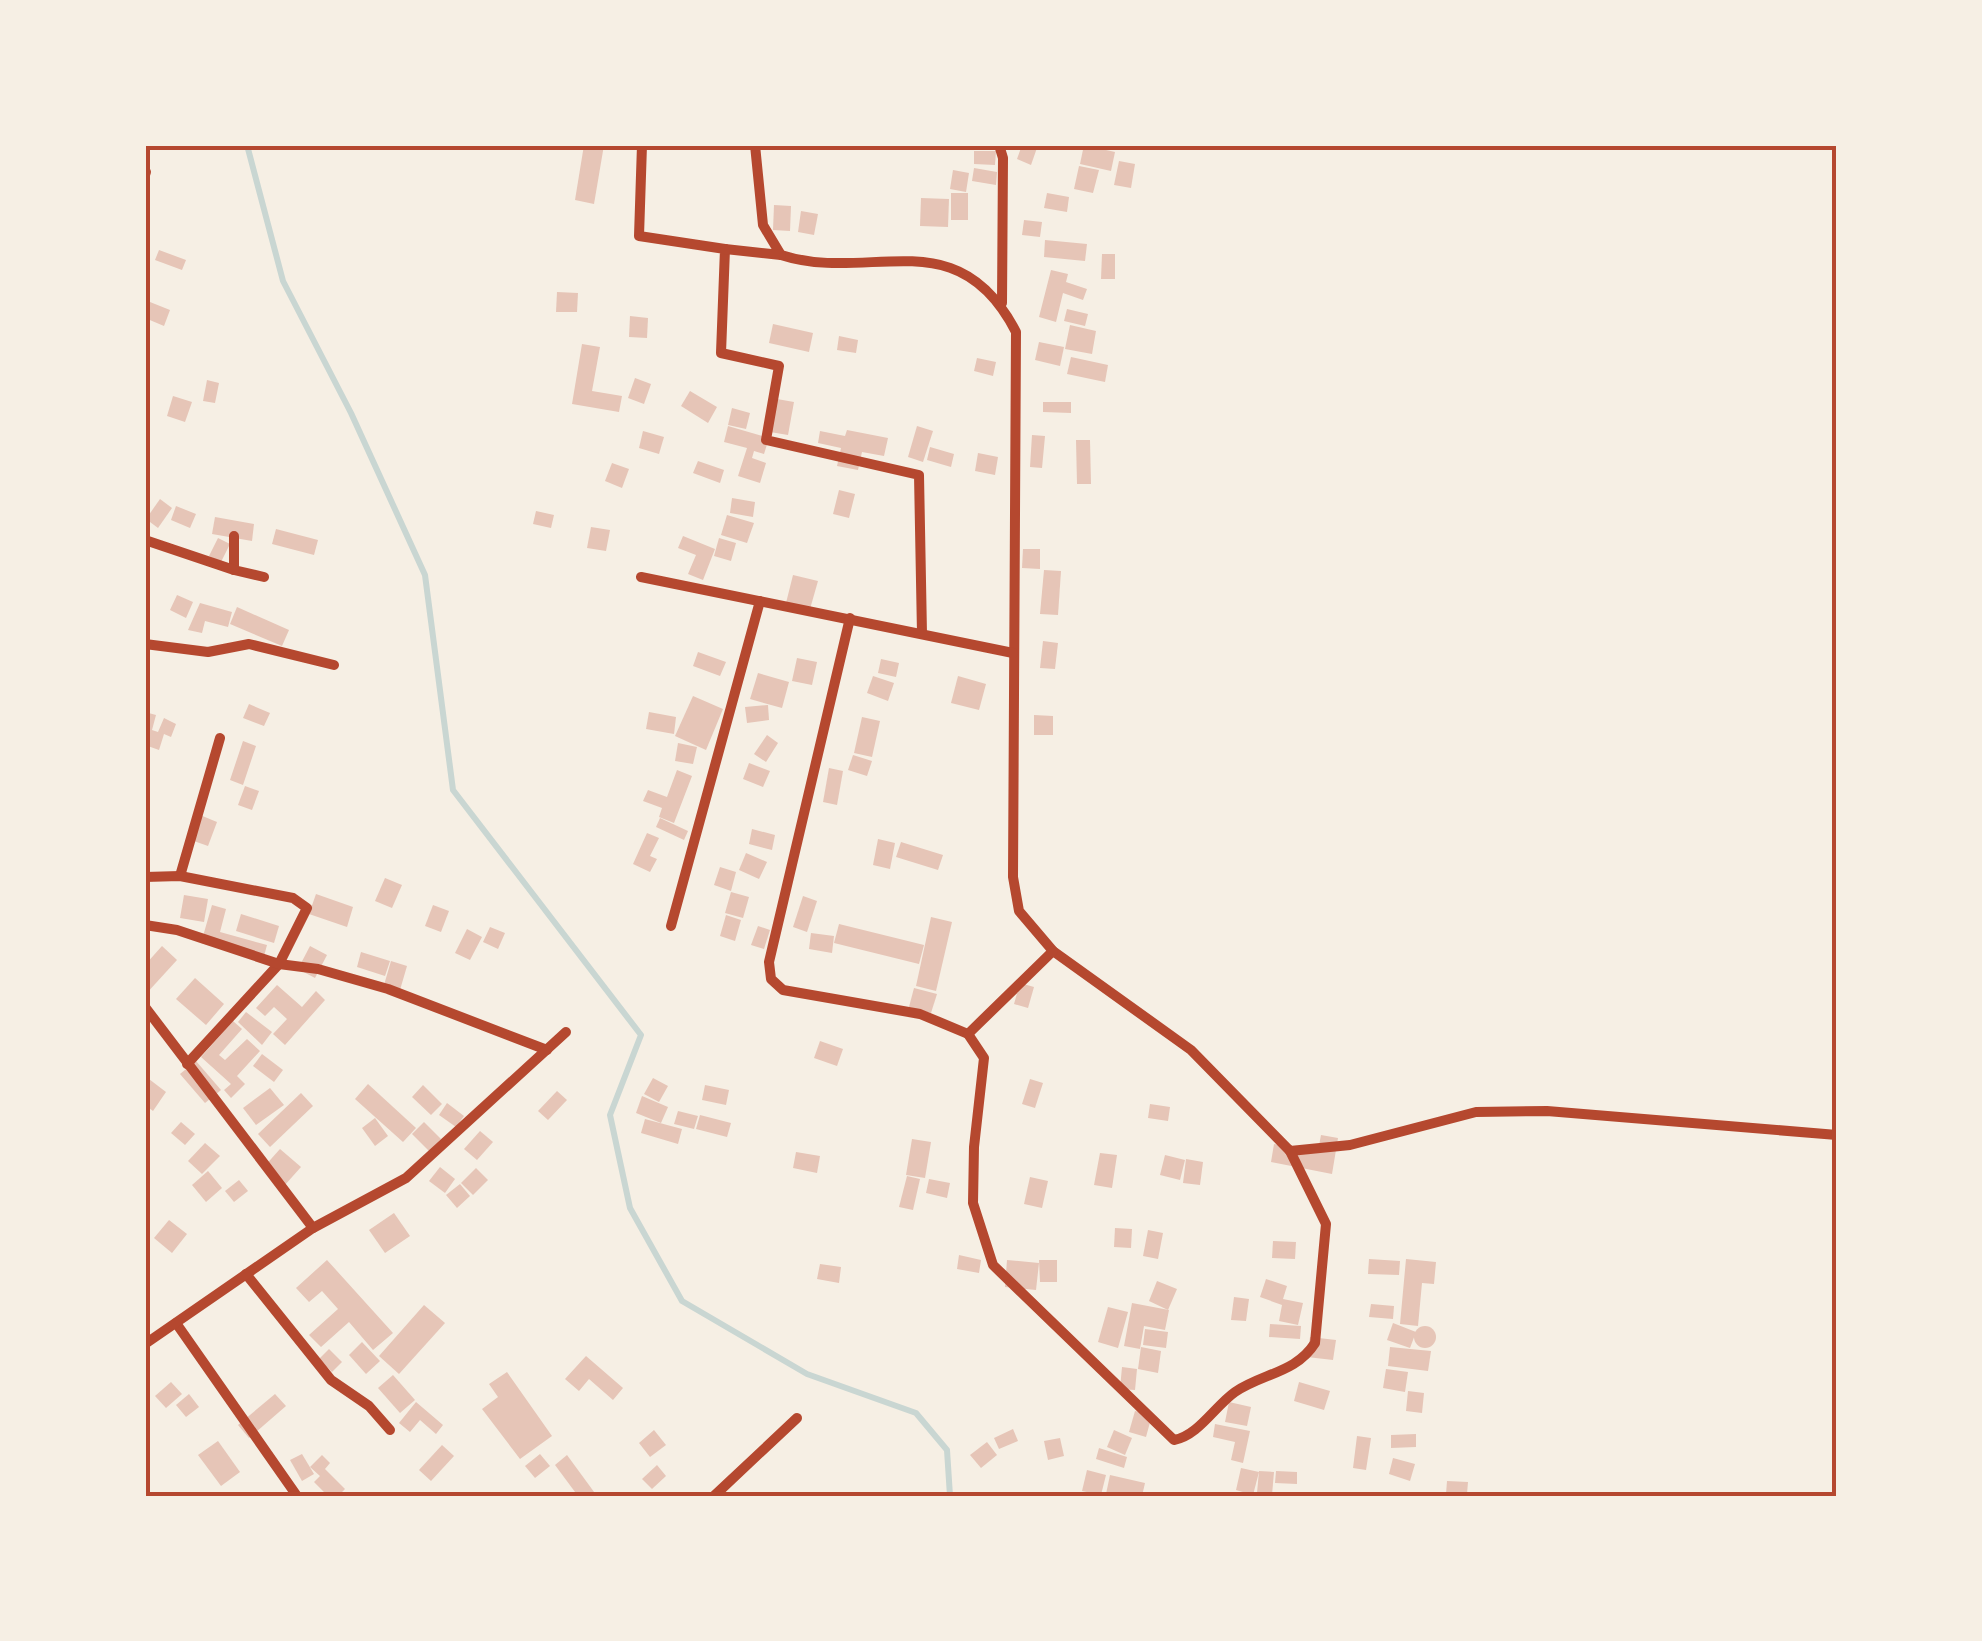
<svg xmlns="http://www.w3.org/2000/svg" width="1982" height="1641" font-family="'Roboto Condensed',sans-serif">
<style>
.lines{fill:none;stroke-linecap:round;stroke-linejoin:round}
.stream{stroke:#c9d6d2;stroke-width:6}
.building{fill:#e6c5b7}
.minor{stroke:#b5482f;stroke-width:10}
.neatline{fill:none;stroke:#b5482f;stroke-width:4}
</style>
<rect width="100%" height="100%" fill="#f6efe4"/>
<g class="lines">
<path class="stream" d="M 247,145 L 283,281 L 351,413 L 425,575 L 453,790 L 641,1035 L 610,1115 L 630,1208 L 682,1301 L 807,1374 L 916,1413 L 947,1450 L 950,1496"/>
</g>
<g class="building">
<path d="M 584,145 L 604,145 L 594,204 L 575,200 Z"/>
<path d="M 1022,145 L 1038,145 L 1031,165 L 1017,159 Z"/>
<path d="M 1084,145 L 1115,152 L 1111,171 L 1080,164 Z"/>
<path d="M 974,151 L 996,151 L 995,165 L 974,164 Z"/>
<path d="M 1119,161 L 1135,164 L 1131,188 L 1114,185 Z"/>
<path d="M 1079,166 L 1099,170 L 1093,193 L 1074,189 Z"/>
<path d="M 974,168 L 997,172 L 996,185 L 972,181 Z"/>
<path d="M 953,170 L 969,173 L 966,192 L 950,189 Z"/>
<rect x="951" y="193" width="17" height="27"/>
<path d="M 1047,193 L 1069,197 L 1067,212 L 1044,208 Z"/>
<path d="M 921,198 L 949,199 L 948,227 L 920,226 Z"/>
<path d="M 774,205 L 791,206 L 790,231 L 773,230 Z"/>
<path d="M 801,211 L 818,214 L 814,235 L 798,232 Z"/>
<path d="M 1024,220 L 1042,222 L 1040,237 L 1022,235 Z"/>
<path d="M 1045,240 L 1087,244 L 1085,261 L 1044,257 Z"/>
<path d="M 159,250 L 186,260 L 182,270 L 155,260 Z"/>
<path d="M 1102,254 L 1115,254 L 1115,279 L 1101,279 Z"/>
<path d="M 1051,270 L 1068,274 L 1066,282 L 1087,289 L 1083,300 L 1063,293 L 1056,322 L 1039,317 Z"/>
<path d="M 557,292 L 578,293 L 577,312 L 556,312 Z"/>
<path d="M 150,302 L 170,310 L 164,326 L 145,318 Z"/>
<path d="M 1067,309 L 1088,314 L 1085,326 L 1064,321 Z"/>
<path d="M 630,316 L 648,318 L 647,338 L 629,337 Z"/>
<path d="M 773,324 L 813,333 L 809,352 L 769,343 Z"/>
<path d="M 1070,325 L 1096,331 L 1092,354 L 1065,349 Z"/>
<path d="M 839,336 L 858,340 L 856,353 L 837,350 Z"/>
<path d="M 1039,342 L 1064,347 L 1060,366 L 1035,360 Z"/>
<path d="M 582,344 L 600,347 L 592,391 L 622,396 L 619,412 L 572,404 Z"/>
<path d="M 1071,357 L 1108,365 L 1105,382 L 1067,374 Z"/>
<path d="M 977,358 L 996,362 L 993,376 L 974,371 Z"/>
<path d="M 635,378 L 651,384 L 644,404 L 628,398 Z"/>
<path d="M 207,380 L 219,383 L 215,403 L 203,401 Z"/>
<path d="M 690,391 L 717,407 L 708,423 L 681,406 Z"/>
<path d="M 173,396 L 192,402 L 185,422 L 167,416 Z"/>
<path d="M 777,399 L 794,402 L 788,435 L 770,432 Z"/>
<path d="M 1043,402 L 1071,402 L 1071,413 L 1043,412 Z"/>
<path d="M 732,408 L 750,413 L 746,429 L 728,425 Z"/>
<path d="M 728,426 L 769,438 L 764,454 L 754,451 L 752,458 L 766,463 L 760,483 L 738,476 L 747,448 L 724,442 Z"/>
<path d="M 917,426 L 933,431 L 923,462 L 908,457 Z"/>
<path d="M 847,430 L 888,438 L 884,456 L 862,452 L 858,470 L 837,466 L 841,448 L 818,443 L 820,431 L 845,436 Z"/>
<path d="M 643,431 L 664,437 L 659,454 L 639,448 Z"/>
<path d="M 1032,435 L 1045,436 L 1042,468 L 1030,467 Z"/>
<path d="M 1076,440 L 1090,440 L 1091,484 L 1077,484 Z"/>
<path d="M 930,447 L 954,454 L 951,467 L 927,460 Z"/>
<path d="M 978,453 L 998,457 L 995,475 L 975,471 Z"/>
<path d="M 698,461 L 724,470 L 720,483 L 693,473 Z"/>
<path d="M 612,463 L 629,469 L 622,488 L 605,481 Z"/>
<path d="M 839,490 L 855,494 L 849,518 L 833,514 Z"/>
<path d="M 732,498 L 755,502 L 753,517 L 730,513 Z"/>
<path d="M 160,499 L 172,508 L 158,528 L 146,519 Z"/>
<path d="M 176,506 L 196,514 L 190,528 L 171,520 Z"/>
<path d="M 536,511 L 554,515 L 551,528 L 533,524 Z"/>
<path d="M 727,515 L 754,523 L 747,543 L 721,535 Z"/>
<path d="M 215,517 L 254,524 L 252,541 L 212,534 Z"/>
<path d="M 591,527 L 610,530 L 606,551 L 587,548 Z"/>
<path d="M 276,529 L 318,540 L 314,555 L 272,544 Z"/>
<path d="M 683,536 L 715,549 L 703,580 L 688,574 L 696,555 L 678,548 Z"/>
<path d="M 218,538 L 230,544 L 221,562 L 209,556 Z"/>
<path d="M 719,538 L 736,543 L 731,561 L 714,556 Z"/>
<path d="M 1023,549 L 1040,549 L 1040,569 L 1022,568 Z"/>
<path d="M 1044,570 L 1061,571 L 1058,615 L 1040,614 Z"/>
<path d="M 793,575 L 818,581 L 810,609 L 786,603 Z"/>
<path d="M 177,595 L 193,602 L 186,618 L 170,610 Z"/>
<path d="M 200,603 L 232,612 L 228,627 L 205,621 L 202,633 L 188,630 Z"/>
<path d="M 237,607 L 289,630 L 282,646 L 230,624 Z"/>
<path d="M 1043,641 L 1058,643 L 1055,669 L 1040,668 Z"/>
<path d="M 698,652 L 726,662 L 720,676 L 693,666 Z"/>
<path d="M 797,658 L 817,662 L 812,685 L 792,681 Z"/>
<path d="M 881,659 L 899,663 L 896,677 L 878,673 Z"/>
<path d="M 758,673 L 789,682 L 782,708 L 750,699 Z"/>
<path d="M 873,676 L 894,683 L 888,701 L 867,693 Z"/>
<path d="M 958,676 L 986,684 L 979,710 L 951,703 Z"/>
<path d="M 693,696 L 723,709 L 706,750 L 675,736 Z"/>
<path d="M 249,704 L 270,713 L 264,726 L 243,718 Z"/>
<path d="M 768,705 L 769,720 L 747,723 L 745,707 Z"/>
<path d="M 145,712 L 156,715 L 152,730 L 158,732 L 164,718 L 176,724 L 171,737 L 164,734 L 159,750 L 145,745 Z"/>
<path d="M 649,712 L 676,717 L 674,734 L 646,729 Z"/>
<path d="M 1034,715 L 1053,716 L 1053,735 L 1034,735 Z"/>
<path d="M 862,717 L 880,721 L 872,757 L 854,753 Z"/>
<path d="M 767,735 L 778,743 L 766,762 L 754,754 Z"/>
<path d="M 243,741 L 256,746 L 243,785 L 230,780 Z"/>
<path d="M 678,743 L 697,747 L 693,764 L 675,761 Z"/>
<path d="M 853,755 L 872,761 L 867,776 L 848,770 Z"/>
<path d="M 749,763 L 770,771 L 763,787 L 743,779 Z"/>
<path d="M 829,768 L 843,771 L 837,805 L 823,802 Z"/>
<path d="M 677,770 L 692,776 L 674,823 L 659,817 L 662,808 L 643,801 L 648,790 L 667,797 Z"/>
<path d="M 245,786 L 259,791 L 252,810 L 238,805 Z"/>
<path d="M 200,815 L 217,822 L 208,846 L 191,840 Z"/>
<path d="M 660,818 L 688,831 L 684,840 L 656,827 Z"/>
<path d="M 752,829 L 775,835 L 772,850 L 749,844 Z"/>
<path d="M 647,833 L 659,838 L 650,856 L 657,859 L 650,872 L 633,864 Z"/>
<path d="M 878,839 L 895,843 L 890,869 L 873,865 Z"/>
<path d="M 901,842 L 943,855 L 938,870 L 896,857 Z"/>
<path d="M 746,853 L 767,862 L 759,879 L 739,870 Z"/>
<path d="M 720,867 L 736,872 L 731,891 L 714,885 Z"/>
<path d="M 385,878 L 402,885 L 392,908 L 375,901 Z"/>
<path d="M 731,892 L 749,897 L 743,918 L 725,913 Z"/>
<path d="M 316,894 L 353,907 L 347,927 L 309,914 Z"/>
<path d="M 184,895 L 208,899 L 204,922 L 180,918 Z"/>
<path d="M 803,896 L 817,901 L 807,932 L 793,927 Z"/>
<path d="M 212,905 L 226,909 L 220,932 L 267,945 L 263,960 L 201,943 Z"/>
<path d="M 433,905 L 449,911 L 441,932 L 425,926 Z"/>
<path d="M 241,914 L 279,926 L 274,943 L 236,931 Z"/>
<path d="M 726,915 L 741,920 L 735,941 L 720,936 Z"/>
<path d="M 931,917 L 952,922 L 936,991 L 916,986 Z"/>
<path d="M 839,924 L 924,945 L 919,964 L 834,943 Z"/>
<path d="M 758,926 L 770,930 L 764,949 L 751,945 Z"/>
<path d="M 490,927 L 505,933 L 498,949 L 483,942 Z"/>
<path d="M 467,929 L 482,937 L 470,960 L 455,953 Z"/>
<path d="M 811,933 L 834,936 L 832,953 L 809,949 Z"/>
<path d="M 162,946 L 177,960 L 145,995 L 145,965 Z"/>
<path d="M 310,946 L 327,955 L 315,978 L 298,969 Z"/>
<path d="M 361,952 L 390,961 L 385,976 L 357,967 Z"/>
<path d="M 391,961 L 407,966 L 400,990 L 384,985 Z"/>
<path d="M 195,978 L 224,1004 L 206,1025 L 176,999 Z"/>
<path d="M 1020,983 L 1034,987 L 1028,1008 L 1014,1004 Z"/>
<path d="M 277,985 L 302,1007 L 316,991 L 325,1000 L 285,1045 L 273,1034 L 287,1019 L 274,1007 L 265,1016 L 256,1008 Z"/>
<path d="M 914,988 L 937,994 L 931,1013 L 909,1007 Z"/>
<path d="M 246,1012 L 272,1032 L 262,1045 L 238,1022 Z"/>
<path d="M 233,1021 L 242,1029 L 219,1055 L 225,1060 L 247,1039 L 260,1051 L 237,1076 L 245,1084 L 231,1098 L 224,1090 L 231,1084 L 201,1057 Z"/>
<path d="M 820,1041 L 843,1049 L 837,1066 L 814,1058 Z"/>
<path d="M 262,1054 L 283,1070 L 274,1082 L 253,1066 Z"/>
<path d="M 196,1061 L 221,1090 L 205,1103 L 180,1074 Z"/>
<path d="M 145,1076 L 166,1092 L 153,1111 L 145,1105 Z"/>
<path d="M 653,1078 L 668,1086 L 659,1102 L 644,1094 Z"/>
<path d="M 1030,1079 L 1043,1083 L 1035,1108 L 1022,1104 Z"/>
<path d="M 368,1084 L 416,1128 L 403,1142 L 355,1099 Z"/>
<path d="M 423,1085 L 442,1104 L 431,1115 L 412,1097 Z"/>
<path d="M 705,1085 L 729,1090 L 726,1105 L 702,1100 Z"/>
<path d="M 270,1088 L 284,1105 L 256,1125 L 243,1108 Z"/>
<path d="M 557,1091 L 567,1100 L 548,1120 L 538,1111 Z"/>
<path d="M 301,1093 L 313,1106 L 270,1147 L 258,1134 Z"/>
<path d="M 642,1096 L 668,1107 L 661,1123 L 636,1113 Z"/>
<path d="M 447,1103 L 464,1116 L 456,1127 L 439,1115 Z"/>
<path d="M 1150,1104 L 1170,1107 L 1168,1121 L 1148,1118 Z"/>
<path d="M 678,1111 L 698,1116 L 694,1129 L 674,1124 Z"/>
<path d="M 700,1115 L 731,1123 L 727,1137 L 696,1129 Z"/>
<path d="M 375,1118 L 388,1136 L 375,1146 L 362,1128 Z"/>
<path d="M 645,1119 L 682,1129 L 678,1144 L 641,1133 Z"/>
<path d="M 181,1122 L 195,1134 L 185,1145 L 171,1133 Z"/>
<path d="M 424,1122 L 441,1139 L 429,1151 L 412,1134 Z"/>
<path d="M 480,1131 L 493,1142 L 477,1160 L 464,1149 Z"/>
<path d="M 1321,1135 L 1338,1138 L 1332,1174 L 1271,1162 L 1274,1144 L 1318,1151 Z"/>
<path d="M 912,1139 L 931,1142 L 925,1178 L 906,1175 Z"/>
<path d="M 205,1143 L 220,1156 L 202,1174 L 188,1161 Z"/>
<path d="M 280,1149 L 301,1167 L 284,1186 L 263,1168 Z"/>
<path d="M 796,1152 L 820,1156 L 817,1173 L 793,1168 Z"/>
<path d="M 1100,1153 L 1117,1155 L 1112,1188 L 1094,1185 Z"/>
<path d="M 1165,1155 L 1185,1160 L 1180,1180 L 1160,1175 Z"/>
<path d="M 1186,1159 L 1203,1162 L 1200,1185 L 1183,1183 Z"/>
<path d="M 440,1167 L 455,1179 L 445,1193 L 429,1181 Z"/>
<path d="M 476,1168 L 488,1180 L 473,1195 L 461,1183 Z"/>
<path d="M 208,1171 L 222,1188 L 206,1202 L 192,1185 Z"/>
<path d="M 907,1176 L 920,1179 L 913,1210 L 899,1207 Z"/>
<path d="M 1030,1177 L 1048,1181 L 1042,1208 L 1024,1204 Z"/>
<path d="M 929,1179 L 950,1183 L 947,1198 L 926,1193 Z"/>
<path d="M 239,1180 L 248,1191 L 234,1202 L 225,1191 Z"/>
<path d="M 460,1184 L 470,1196 L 457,1208 L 446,1195 Z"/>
<path d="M 394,1213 L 410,1236 L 385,1253 L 369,1230 Z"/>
<path d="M 169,1220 L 187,1234 L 172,1253 L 154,1238 Z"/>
<path d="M 1115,1228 L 1132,1229 L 1131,1248 L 1114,1247 Z"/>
<path d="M 1148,1230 L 1163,1233 L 1158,1259 L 1143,1256 Z"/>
<path d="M 1273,1241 L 1296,1242 L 1295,1259 L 1272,1258 Z"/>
<path d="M 959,1255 L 981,1260 L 979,1273 L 957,1269 Z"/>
<path d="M 1369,1259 L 1400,1261 L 1399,1275 L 1368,1274 Z"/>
<path d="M 1406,1259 L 1436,1262 L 1434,1284 L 1422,1283 L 1418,1326 L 1400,1324 Z"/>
<path d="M 327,1260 L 393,1333 L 373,1350 L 349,1322 L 321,1347 L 309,1335 L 338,1309 L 322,1291 L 309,1302 L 296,1288 Z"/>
<path d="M 1007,1260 L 1039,1263 L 1036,1290 L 1005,1287 Z"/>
<path d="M 1039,1260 L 1057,1260 L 1057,1282 L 1040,1282 Z"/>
<path d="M 820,1264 L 841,1267 L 839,1283 L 817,1279 Z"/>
<path d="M 1266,1279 L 1287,1286 L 1283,1299 L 1303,1303 L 1298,1325 L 1279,1321 L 1282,1305 L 1260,1297 Z"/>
<path d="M 1157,1281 L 1177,1289 L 1168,1310 L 1149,1301 Z"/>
<path d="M 1234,1297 L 1249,1299 L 1246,1321 L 1231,1320 Z"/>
<path d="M 1132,1303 L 1169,1310 L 1165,1330 L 1144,1326 L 1140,1349 L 1124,1346 Z"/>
<path d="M 1371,1304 L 1394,1306 L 1393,1319 L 1369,1317 Z"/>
<path d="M 424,1305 L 445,1323 L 399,1374 L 379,1356 Z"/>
<path d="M 1108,1307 L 1128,1312 L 1118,1348 L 1098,1342 Z"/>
<path d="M 1393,1323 L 1416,1332 L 1410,1348 L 1387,1340 Z"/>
<path d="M 1270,1324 L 1301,1326 L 1300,1339 L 1269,1337 Z"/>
<circle cx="1425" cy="1337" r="11"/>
<path d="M 1145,1329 L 1168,1332 L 1166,1348 L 1143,1345 Z"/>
<path d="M 1310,1337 L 1336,1340 L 1333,1360 L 1307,1357 Z"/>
<path d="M 362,1342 L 380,1361 L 366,1374 L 349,1355 Z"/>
<path d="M 1141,1347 L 1161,1351 L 1158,1373 L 1138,1369 Z"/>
<path d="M 1390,1347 L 1431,1351 L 1428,1371 L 1388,1366 Z"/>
<path d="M 329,1349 L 342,1362 L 332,1372 L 319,1359 Z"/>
<path d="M 586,1356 L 623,1388 L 613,1400 L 589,1379 L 579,1391 L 565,1379 Z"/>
<path d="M 1122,1367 L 1137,1369 L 1135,1390 L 1120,1389 Z"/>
<path d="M 1386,1369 L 1408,1372 L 1405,1392 L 1383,1388 Z"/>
<path d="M 507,1372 L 552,1436 L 520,1459 L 482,1409 L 498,1397 L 489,1384 Z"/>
<path d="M 393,1375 L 415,1400 L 400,1413 L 378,1388 Z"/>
<path d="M 171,1382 L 182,1394 L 166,1408 L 155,1396 Z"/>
<path d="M 1299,1382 L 1330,1391 L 1324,1410 L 1294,1401 Z"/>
<path d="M 1408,1391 L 1424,1393 L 1422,1413 L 1406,1411 Z"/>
<path d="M 189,1394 L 199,1407 L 186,1417 L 176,1405 Z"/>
<path d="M 275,1394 L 286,1406 L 249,1438 L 238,1425 Z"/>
<path d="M 416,1402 L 443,1425 L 436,1434 L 420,1420 L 410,1432 L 399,1423 Z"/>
<path d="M 1229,1402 L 1251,1407 L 1247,1426 L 1225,1422 Z"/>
<path d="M 1135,1411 L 1152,1415 L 1146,1437 L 1129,1432 Z"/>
<path d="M 1215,1424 L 1250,1431 L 1243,1463 L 1231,1460 L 1235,1442 L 1213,1437 Z"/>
<path d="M 1013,1429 L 1018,1441 L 999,1449 L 994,1438 Z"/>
<path d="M 654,1430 L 666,1445 L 650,1457 L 639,1443 Z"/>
<path d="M 1114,1430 L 1132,1438 L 1125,1455 L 1107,1447 Z"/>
<path d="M 1416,1434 L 1416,1447 L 1391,1448 L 1391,1435 Z"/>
<path d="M 1357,1436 L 1371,1438 L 1366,1470 L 1353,1468 Z"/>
<path d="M 1060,1438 L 1064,1456 L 1048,1460 L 1044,1441 Z"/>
<path d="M 218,1441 L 240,1472 L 221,1486 L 198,1455 Z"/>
<path d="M 987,1442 L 997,1455 L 981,1468 L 970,1455 Z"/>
<path d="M 442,1445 L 454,1456 L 431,1481 L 419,1470 Z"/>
<path d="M 1099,1448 L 1127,1457 L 1124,1468 L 1096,1459 Z"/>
<path d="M 302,1454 L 314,1474 L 302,1481 L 290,1460 Z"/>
<path d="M 540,1454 L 550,1466 L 535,1478 L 525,1466 Z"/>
<path d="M 322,1455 L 330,1463 L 325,1469 L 345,1489 L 338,1496 L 328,1496 L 314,1482 L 320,1476 L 310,1467 Z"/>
<path d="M 567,1455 L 597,1496 L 578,1496 L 555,1465 Z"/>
<path d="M 1393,1458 L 1415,1464 L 1410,1481 L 1389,1474 Z"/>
<path d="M 657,1465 L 666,1476 L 652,1489 L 642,1479 Z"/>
<path d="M 1241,1468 L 1259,1472 L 1253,1495 L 1236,1490 Z"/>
<path d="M 1087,1470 L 1106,1475 L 1101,1495 L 1082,1491 Z"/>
<path d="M 1259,1471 L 1274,1472 L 1272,1495 L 1257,1493 Z"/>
<path d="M 1276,1471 L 1297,1472 L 1297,1484 L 1275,1483 Z"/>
<path d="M 1110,1475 L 1145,1483 L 1142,1496 L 1106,1494 Z"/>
<path d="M 1447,1481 L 1468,1482 L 1467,1494 L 1446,1494 Z"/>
</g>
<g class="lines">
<g class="minor">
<path d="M 642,145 L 639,236 L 725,249 L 721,353 L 779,366 L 766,440 L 919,475 L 922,634"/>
<path d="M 755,145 L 763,225 L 781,255 C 870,284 957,217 1016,332 L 1013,877 L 1019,911 L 1053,951 L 1191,1050 L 1290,1151 L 1350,1145 L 1476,1112 L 1547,1111 L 1837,1135"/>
<path d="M 999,145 L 1003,158 L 1002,303"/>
<path d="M 145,175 L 146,172"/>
<path d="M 725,249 L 781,255"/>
<path d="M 234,536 L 234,570 L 264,577"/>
<path d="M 145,540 L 234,570"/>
<path d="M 641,577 L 1013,653"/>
<path d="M 850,618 L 769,962 L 771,979 L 783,990 L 920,1014 L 968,1034 L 984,1058 L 974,1147 L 973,1203 L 993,1265 L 1174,1440 C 1198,1436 1215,1406 1235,1392 C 1263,1373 1296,1373 1315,1343 L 1326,1224 L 1290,1151"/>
<path d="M 145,644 L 208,652 L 249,644 L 334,665"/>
<path d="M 180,876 L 220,738"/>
<path d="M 145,877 L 180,876 L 293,898 L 307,908 L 279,964 L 187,1064"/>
<path d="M 145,925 L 177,930 L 279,964 L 318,969 L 388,989 L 547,1050"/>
<path d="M 671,926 L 760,601"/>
<path d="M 145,1007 L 313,1228"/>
<path d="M 968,1034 L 1053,951"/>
<path d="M 246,1274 L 331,1380 L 369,1406 L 390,1430"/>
<path d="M 176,1323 L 297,1496"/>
<path d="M 145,1344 L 313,1228 L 406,1178 L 566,1032"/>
<path d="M 714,1496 L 797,1418"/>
</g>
</g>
<rect width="1982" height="1641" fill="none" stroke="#f6efe4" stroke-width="295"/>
<rect x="148" y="148" width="1686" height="1346" class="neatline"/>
</svg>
